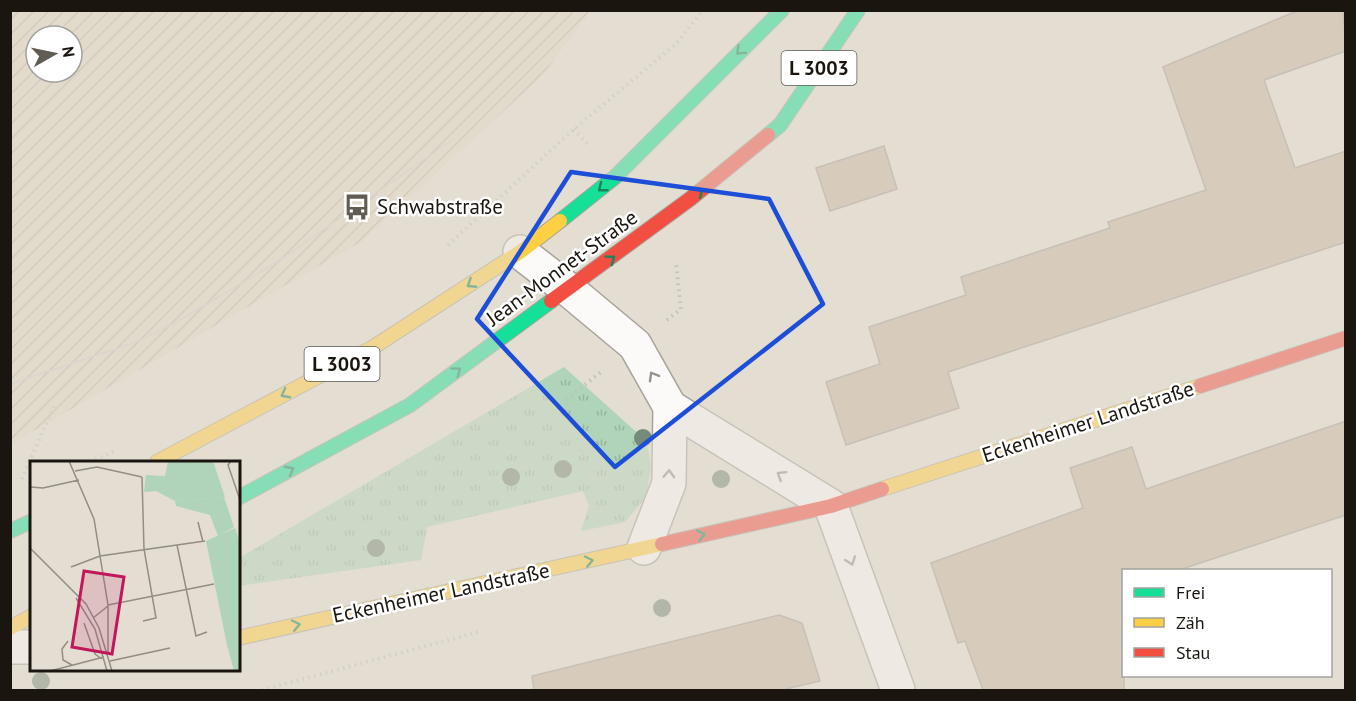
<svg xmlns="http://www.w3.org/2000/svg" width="1356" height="701" font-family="'PT Sans',sans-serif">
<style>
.industrial{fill:url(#industrial-furrows);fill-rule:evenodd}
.park{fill:url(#park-tufts)}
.building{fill:#c7b7a3;stroke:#a49e97;stroke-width:1.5}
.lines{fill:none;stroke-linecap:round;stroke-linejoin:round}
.street-casing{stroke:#a8a39a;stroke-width:36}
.fast-casing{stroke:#a8a39a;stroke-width:16}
.slow-casing{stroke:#a8a39a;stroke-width:16}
.jam-casing{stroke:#a8a39a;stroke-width:16}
.path{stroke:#c2c1be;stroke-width:4;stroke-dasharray:1.5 4.5;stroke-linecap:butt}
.street{stroke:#fbfaf8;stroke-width:33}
.fast{stroke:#16e098;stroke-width:14}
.slow{stroke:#ffcf43;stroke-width:14}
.jam{stroke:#f24e42;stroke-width:14}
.tram{stroke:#cfcdca;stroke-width:1.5}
.tree{fill:#768a79}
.oneway{stroke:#18855a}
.oneway2{stroke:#96938f}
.marked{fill:none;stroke:#1d4ed8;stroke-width:4.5;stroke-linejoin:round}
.labels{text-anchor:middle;stroke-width:5;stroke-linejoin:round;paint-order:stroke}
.shield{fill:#fff;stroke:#5f5c57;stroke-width:1.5}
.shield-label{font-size:20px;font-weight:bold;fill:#1a160f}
.poi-label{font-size:21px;fill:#1a160f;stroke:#fff;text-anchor:start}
.street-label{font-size:21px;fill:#1a160f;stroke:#fff}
.inset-road{fill:none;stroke:#938d84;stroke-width:1.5}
.view{fill:#c2185b;fill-opacity:0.15;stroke:#c2185b;stroke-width:3}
.inset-edge{fill:none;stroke:#1a160f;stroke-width:3}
</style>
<defs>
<pattern id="industrial-furrows" width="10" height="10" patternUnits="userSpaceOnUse" patternTransform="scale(1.5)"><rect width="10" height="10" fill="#e1d8c4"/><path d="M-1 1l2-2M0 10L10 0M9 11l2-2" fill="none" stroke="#c0b9a7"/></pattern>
<pattern id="park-tufts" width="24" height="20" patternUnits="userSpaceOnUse" patternTransform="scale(1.5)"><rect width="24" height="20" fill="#afd4b9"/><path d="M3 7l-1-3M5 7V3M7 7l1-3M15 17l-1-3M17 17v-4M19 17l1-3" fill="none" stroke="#96b59e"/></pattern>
</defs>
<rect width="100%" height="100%" fill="#e3ddd2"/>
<path class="industrial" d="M 11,10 L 590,10 L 590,11 L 543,75 L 362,241 L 11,444 ZM 36,36 L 72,36 L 72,72 L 36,72 Z"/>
<path class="park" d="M 564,367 L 643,438 L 648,450 L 651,466 L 646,497 L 625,522 L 581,531 L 589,506 L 583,491 L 427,527 L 421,560 L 239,586 L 239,558 Z"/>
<g class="building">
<path d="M 1299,10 L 1343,10 L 1346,51 L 1264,80 L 1295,168 L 1346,151 L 1346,242 L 948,372 L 959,408 L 846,445 L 826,382 L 880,364 L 869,327 L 966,295 L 961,277 L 1110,228 L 1108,222 L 1206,190 L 1163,67 Z"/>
<path d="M 884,146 L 897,189 L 830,211 L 816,168 Z"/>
<path d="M 1346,421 L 1346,515 L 1179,570 L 1124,570 L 1124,690 L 983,690 L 965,641 L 958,643 L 931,563 L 1083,508 L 1070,468 L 1132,447 L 1146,489 Z"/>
<path d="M 779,615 L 802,623 L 820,681 L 782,690 L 534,690 L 532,676 Z"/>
</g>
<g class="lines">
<g class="street-casing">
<g id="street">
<path d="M 520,252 L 569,290 L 635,345 L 670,407 L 831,506 L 898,690"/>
<path d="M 644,548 L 669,483 L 670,407"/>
<path d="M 10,647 L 32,647"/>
</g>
</g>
<g class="fast-casing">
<g id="fast">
<path d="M 768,135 L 780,125 L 858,10"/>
<path d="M 560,221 L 615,177 L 782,10"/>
<path d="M 238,498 L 410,405 L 551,301"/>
<path d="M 10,531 L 32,521"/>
</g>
</g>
<g class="slow-casing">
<g id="slow">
<path d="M 157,462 L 372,348 L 520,252 L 560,221"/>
<path d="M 882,489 L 1200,386"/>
<path d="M 10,628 L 32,616"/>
<path d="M 238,638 L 662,544"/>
</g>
</g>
<g class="jam-casing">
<g id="jam">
<path d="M 551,301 L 690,199 L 768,135"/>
<path d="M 1200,386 L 1346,338"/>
<path d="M 662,544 L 831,506 L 882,489"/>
</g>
</g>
<g class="path">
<path d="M 574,129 L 587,144"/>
<path d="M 448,245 L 574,129 L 676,44 L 703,10"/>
<path d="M 667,320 L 681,309 L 676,263"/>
<path d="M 90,462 L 115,451"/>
<path d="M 22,479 L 54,406"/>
<path d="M 599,515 L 566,400 L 602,371"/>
<path d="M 262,690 L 482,631"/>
</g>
<use href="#street" class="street"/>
<use href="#fast" class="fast"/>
<use href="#slow" class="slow"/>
<use href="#jam" class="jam"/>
<path class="tram" d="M 10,384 L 134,343 L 175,323 L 277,262 L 455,138"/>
</g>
<g class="tree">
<circle cx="643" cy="438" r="9"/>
<circle cx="563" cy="469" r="9"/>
<circle cx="511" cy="477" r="9"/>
<circle cx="721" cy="479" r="9"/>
<circle cx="376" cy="548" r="9"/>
<circle cx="662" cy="608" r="9"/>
<circle cx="41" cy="681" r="9"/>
</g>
<defs><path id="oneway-chevron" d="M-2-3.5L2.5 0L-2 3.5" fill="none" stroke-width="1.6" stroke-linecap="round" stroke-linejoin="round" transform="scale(1.5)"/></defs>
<g class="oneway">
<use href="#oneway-chevron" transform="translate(740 51) rotate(136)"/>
<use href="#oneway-chevron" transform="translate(602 188) rotate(142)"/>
<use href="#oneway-chevron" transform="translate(699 192) rotate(-39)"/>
<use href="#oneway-chevron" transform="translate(611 259) rotate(-37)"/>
<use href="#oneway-chevron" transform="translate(471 284) rotate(147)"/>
<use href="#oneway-chevron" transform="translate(457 371) rotate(-36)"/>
<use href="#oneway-chevron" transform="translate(285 394) rotate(152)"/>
<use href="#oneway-chevron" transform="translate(290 470) rotate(-28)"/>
<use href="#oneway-chevron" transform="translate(701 535) rotate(-13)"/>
<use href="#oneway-chevron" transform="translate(589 561) rotate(-12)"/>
<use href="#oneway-chevron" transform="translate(296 625) rotate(-12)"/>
</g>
<g class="oneway2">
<use href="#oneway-chevron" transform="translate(653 376) rotate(-120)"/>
<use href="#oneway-chevron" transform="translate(669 474) rotate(-88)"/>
<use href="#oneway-chevron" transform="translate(781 475) rotate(-148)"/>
<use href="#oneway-chevron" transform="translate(851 561) rotate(70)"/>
</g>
<path d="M0 0H1356V701H0ZM 571,172 L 769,199 L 823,304 L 615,467 L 477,319 Z" fill="#e3ddd2" fill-opacity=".55" fill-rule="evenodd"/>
<path class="marked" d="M 571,172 L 769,199 L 823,304 L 615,467 L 477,319 Z"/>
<defs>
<g id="bus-bare" transform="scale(2.07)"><path d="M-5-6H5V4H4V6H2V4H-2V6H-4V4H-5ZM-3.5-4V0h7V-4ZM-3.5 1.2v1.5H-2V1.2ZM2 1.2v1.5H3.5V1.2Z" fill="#605c53" stroke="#fff" stroke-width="2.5" paint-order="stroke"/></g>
</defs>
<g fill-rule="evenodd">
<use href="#bus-bare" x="357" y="207"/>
</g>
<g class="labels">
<g class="shield">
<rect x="781.5" y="51" width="75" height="34" rx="4.5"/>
<rect x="304.5" y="347" width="75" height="34" rx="4.5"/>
</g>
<g class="shield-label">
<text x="819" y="75">L 3003</text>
<text x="342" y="371">L 3003</text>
</g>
<g class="poi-label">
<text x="377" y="214">Schwabstraße</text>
</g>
<g class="street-label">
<text transform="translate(562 268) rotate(-36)" y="7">Jean-Monnet-Straße</text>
<text transform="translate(1088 422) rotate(-18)" y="7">Eckenheimer Landstraße</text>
<text transform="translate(441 593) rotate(-12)" y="7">Eckenheimer Landstraße</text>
</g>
</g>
<g transform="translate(30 461)">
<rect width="210" height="210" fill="#e3ddd2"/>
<path d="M 138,0 L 183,0 L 195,36 L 145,40 L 126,30 L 114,31 L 116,14 L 135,15 Z" fill="#afd4b9"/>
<path d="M 194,36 L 204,66 L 188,75 L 180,54 L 146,45 L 145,40 ZM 205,67 L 210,82 L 210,210 L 204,210 L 197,184 L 176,80 Z" fill="#afd4b9"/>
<path class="inset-road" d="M 39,0 L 64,58 L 78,144 L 78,193M 201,0 L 198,4 L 210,39M 45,10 L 67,6 L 112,16M 112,16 L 114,88 L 126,157 L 113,160M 0,26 L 13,27 L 49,19M 168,61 L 173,81M 147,84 L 166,175 L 177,171M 0,87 L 56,143 L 69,167 L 82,210M 41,106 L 70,95 L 175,80M 46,137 L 65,168 L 77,210M 78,144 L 184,123M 63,157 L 78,145M 54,162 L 65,193 L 72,198M 38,180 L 32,188 L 33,199 L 42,204M 80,200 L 140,187M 20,210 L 74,196"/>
<path class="view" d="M 54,110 L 94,116 L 82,193 L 42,186 Z"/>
<rect width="210" height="210" class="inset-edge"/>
</g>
<rect width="1356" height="701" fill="none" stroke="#1a160f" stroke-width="24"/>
<rect x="1122" y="569" width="210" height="108" fill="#ffffff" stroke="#a3a29f" stroke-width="1.5"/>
<rect x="1134" y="588" width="30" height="9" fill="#16e098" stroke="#a3a29f" stroke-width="1.5"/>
<text x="1176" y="599" font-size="18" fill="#1a160f">Frei</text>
<rect x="1134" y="618" width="30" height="9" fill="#ffcf43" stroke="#a3a29f" stroke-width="1.5"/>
<text x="1176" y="629" font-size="18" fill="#1a160f">Zäh</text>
<rect x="1134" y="648" width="30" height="9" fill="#f24e42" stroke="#a3a29f" stroke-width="1.5"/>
<text x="1176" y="659" font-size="18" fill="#1a160f">Stau</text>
<g transform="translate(54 54) rotate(81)"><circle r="28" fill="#ffffff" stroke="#a3a29f" stroke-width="1.5"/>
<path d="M0-4.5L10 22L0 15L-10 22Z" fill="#605c53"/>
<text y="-9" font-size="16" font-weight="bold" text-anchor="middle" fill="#1a160f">N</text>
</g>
</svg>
